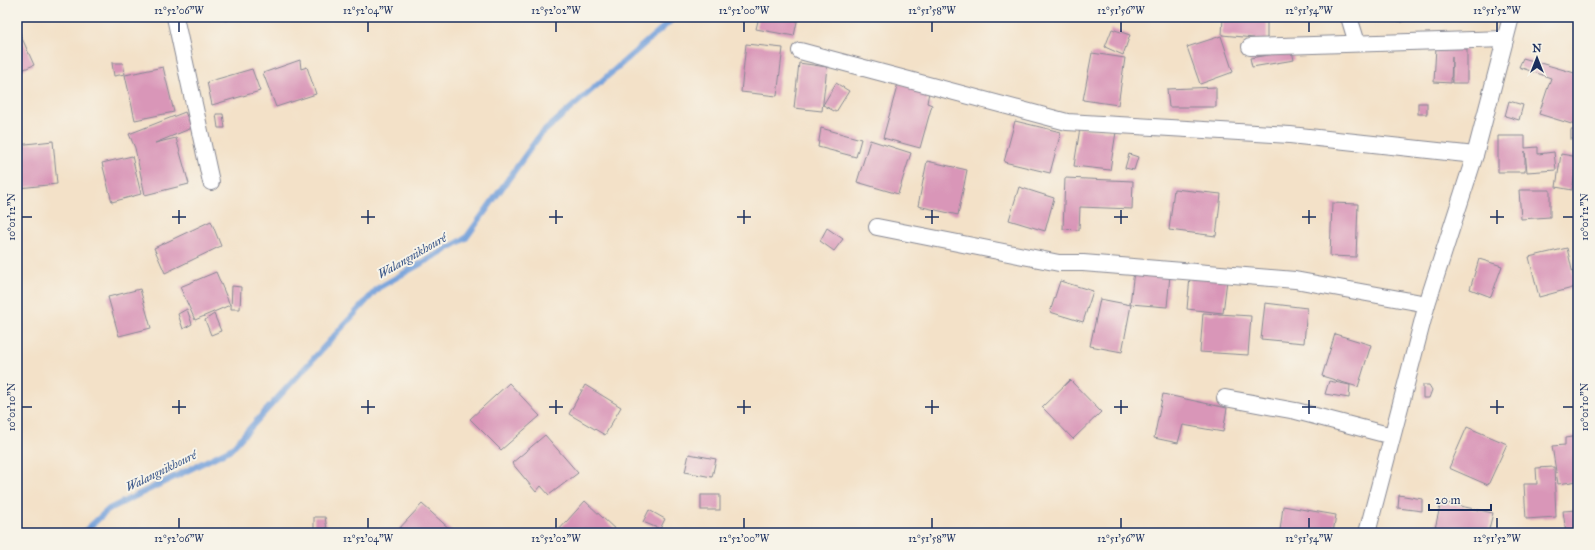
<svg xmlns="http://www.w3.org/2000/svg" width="1595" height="550" font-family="'IM FELL Great Primer',serif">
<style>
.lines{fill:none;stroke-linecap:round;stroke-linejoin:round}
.stream{stroke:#719fda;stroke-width:6}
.building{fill:#d996b8}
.minor-casing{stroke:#878893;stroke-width:18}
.minor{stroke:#fff;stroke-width:16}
.ticks{fill:none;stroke:#1b2f5e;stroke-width:1.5}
.labels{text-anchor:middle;stroke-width:4;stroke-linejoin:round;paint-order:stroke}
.water-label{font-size:12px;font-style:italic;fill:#395689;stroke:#f7f3e8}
.neatline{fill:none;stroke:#1b2f5e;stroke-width:1.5}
.ticks-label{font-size:10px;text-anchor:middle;fill:#1b2f5e}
</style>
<rect width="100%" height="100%" fill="#f7f3e8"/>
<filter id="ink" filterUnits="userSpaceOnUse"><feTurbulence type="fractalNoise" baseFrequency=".025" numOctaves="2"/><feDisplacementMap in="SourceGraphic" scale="8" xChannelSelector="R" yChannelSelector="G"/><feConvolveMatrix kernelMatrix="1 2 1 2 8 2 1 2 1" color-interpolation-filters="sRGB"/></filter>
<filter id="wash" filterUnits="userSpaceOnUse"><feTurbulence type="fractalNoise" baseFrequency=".012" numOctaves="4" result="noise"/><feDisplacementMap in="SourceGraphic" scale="16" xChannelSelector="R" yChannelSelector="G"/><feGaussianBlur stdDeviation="0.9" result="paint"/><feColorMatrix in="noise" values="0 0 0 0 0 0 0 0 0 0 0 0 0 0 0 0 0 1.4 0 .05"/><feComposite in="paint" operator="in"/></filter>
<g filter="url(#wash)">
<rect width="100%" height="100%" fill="#f3e1c8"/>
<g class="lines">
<path class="stream" d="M 83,533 L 109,509 L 231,449 L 378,288 L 466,238 L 540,135 L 675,17"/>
</g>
<g id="blocks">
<g class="building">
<path d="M 224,17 L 237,17 L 237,18 L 225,20 Z"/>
<path d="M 759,17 L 798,17 L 794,36 L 756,29 Z"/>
<path d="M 1223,17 L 1256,17 L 1256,20 L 1267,20 L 1267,40 L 1254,40 L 1254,38 L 1222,35 Z"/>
<path d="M 1371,17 L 1404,17 L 1403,22 Z"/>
<path d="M 17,24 L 21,35 L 17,37 Z"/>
<path d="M 1112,29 L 1130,35 L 1123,55 L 1105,47 Z"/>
<path d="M 21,36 L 34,65 L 17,72 L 17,38 Z"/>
<path d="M 1221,36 L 1233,72 L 1200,84 L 1187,47 Z"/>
<path d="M 746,44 L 783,48 L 777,96 L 741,92 Z"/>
<path d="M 1436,47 L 1467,49 L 1467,83 L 1452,83 L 1452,56 L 1451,83 L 1434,82 Z"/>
<path d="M 1292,51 L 1294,60 L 1252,67 L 1250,58 Z"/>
<path d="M 1092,53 L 1125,58 L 1118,105 L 1083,100 Z"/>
<path d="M 1523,58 L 1578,74 L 1578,126 L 1539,114 L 1551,78 L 1519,67 Z"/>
<path d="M 300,60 L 301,69 L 307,67 L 316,94 L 276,107 L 263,73 Z"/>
<path d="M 112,63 L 123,63 L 125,74 L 114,76 Z"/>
<path d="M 799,63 L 827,67 L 822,111 L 794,108 Z"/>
<path d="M 163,67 L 174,112 L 135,120 L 125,75 Z"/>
<path d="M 252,69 L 260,91 L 212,105 L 207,82 Z"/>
<path d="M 836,83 L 849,91 L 836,112 L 823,105 Z"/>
<path d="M 898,83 L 929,92 L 927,103 L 932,105 L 920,148 L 883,138 Z"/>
<path d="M 1216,87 L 1216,107 L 1169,107 L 1167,89 Z"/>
<path d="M 1509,101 L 1523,105 L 1519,120 L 1505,116 Z"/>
<rect x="1418" y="103" width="9" height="11"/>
<path d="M 185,112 L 192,128 L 155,143 L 176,138 L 189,184 L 145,195 L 135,148 L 129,134 Z"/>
<path d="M 216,114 L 223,114 L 225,128 L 218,128 Z"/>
<path d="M 1015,121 L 1061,132 L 1050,173 L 1004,162 Z"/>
<path d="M 821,128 L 861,139 L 856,157 L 818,147 Z"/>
<path d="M 1080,128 L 1116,132 L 1110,170 L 1074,166 Z"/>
<rect x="1571" y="130" width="7" height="9"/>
<path d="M 1498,136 L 1525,136 L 1525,148 L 1538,147 L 1538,154 L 1554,152 L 1556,170 L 1527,172 L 1525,151 L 1525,172 L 1498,172 Z"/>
<path d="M 870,140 L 911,153 L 898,194 L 857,182 Z"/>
<path d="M 53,141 L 57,184 L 19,188 L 17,167 L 17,145 Z"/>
<path d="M 1129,154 L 1138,157 L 1134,170 L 1125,168 Z"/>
<path d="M 1561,154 L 1578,157 L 1572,190 L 1556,187 Z"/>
<path d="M 132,156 L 141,194 L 112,202 L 102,163 Z"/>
<path d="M 927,161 L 967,170 L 958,215 L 918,206 Z"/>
<path d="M 1065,178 L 1133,181 L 1132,209 L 1080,207 L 1079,230 L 1063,229 Z"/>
<path d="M 1019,187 L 1054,198 L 1045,231 L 1009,220 Z"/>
<path d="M 1174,189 L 1221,194 L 1216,236 L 1169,230 Z"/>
<path d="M 1519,190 L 1550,190 L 1550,217 L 1521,219 Z"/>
<path d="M 1332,203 L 1358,204 L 1356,257 L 1330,256 Z"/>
<path d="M 211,221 L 221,246 L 165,273 L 154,248 Z"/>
<path d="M 827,228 L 843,239 L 834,251 L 820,241 Z"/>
<path d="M 1567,248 L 1576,287 L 1539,297 L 1529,257 Z"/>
<path d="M 1479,259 L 1502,266 L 1491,297 L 1470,289 Z"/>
<path d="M 1134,271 L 1170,275 L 1167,307 L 1130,304 Z"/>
<path d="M 216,272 L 230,305 L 195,320 L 180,287 Z"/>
<path d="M 1190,277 L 1227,280 L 1223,313 L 1187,309 Z"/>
<path d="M 1060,281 L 1093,291 L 1083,322 L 1050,312 Z"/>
<path d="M 232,286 L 241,287 L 240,309 L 231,309 Z"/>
<path d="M 140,289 L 151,328 L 119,336 L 108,297 Z"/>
<path d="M 1100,299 L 1131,305 L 1122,352 L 1090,346 Z"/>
<path d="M 1265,303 L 1307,308 L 1304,343 L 1261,339 Z"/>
<path d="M 187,309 L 192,324 L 183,329 L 178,314 Z"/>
<path d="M 1203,313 L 1251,316 L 1248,355 L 1200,352 Z"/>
<path d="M 214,314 L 221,331 L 211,335 L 205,320 Z"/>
<path d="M 1335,334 L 1371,345 L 1358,387 L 1322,376 Z"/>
<path d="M 1070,380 L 1101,412 L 1073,439 L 1042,407 Z"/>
<path d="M 1329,381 L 1350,385 L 1349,398 L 1325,394 Z"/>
<path d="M 509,383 L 540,416 L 501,450 L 470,419 Z"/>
<path d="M 585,385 L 621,407 L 605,435 L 569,414 Z"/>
<path d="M 1423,385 L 1429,385 L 1432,390 L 1429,398 L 1423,398 Z"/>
<path d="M 1163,394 L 1227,408 L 1223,432 L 1183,425 L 1178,443 L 1154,438 Z"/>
<path d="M 1467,427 L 1507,444 L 1488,485 L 1449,468 Z"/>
<path d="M 545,435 L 578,473 L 549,495 L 541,486 L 536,492 L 512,463 Z"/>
<path d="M 1578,436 L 1578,481 L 1558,484 L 1552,446 L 1565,445 L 1565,438 Z"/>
<path d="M 689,454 L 716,459 L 712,477 L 685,472 Z"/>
<path d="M 1554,467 L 1556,517 L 1526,519 L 1524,484 L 1537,484 L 1536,468 Z"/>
<rect x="701" y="495" width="19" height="15"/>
<path d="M 1399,495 L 1422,499 L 1422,511 L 1398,508 Z"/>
<path d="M 585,501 L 619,533 L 560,533 L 558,531 Z"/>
<path d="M 1441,502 L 1493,513 L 1488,533 L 1434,533 Z"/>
<path d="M 422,504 L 452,531 L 450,533 L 400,533 L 397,531 Z"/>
<path d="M 1283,506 L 1336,515 L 1333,533 L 1290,533 L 1280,531 Z"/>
<path d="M 649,510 L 665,519 L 660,529 L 643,522 Z"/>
<path d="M 1578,510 L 1578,533 L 1566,533 L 1563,511 Z"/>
<path d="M 314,517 L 325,517 L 327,529 L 314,531 Z"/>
</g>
</g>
</g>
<g filter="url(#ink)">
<use href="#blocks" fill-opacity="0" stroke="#878893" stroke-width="1"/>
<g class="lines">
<g class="minor-casing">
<g id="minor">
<path d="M 175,17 L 211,182"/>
<path d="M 1349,17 L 1357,43"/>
<path d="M 1250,47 L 1505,39"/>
<path d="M 800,51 L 1067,122 L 1290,135 L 1475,155"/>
<path d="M 877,227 L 1059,263 L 1083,263 L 1295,280 L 1427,304"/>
<path d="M 1225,398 L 1296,411 L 1392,436"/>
<path d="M 1367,533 L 1427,304 L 1475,155 L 1511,17"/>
</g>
</g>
<use href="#minor" class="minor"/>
</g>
</g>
<path class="ticks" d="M 179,22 L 179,32M 368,22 L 368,32M 556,22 L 556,32M 744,22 L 744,32M 932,22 L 932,32M 1121,22 L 1121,32M 1309,22 L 1309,32M 1497,22 L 1497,32M 179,210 L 179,224M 368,210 L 368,224M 556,210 L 556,224M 744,210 L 744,224M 932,210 L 932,224M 1121,210 L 1121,224M 1309,210 L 1309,224M 1497,210 L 1497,224M 22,217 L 32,217M 172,217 L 186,217M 361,217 L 375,217M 549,217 L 563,217M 737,217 L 751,217M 925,217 L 939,217M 1114,217 L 1128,217M 1302,217 L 1316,217M 1490,217 L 1504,217M 1563,217 L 1573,217M 179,400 L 179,414M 368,400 L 368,414M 556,400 L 556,414M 744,400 L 744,414M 932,400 L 932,414M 1121,400 L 1121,414M 1309,400 L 1309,414M 1497,400 L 1497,414M 22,407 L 32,407M 172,407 L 186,407M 361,407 L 375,407M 549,407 L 563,407M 737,407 L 751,407M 925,407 L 939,407M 1114,407 L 1128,407M 1302,407 L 1316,407M 1490,407 L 1504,407M 1563,407 L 1573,407M 179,518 L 179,528M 368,518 L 368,528M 556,518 L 556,528M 744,518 L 744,528M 932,518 L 932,528M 1121,518 L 1121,528M 1309,518 L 1309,528M 1497,518 L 1497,528"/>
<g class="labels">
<g class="water-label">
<text transform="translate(412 256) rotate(-30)" y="4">Walangnikhouré</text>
<text transform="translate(161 471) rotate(-26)" y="4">Walangnikhouré</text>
</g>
</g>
<rect width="1595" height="550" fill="none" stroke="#f7f3e8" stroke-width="44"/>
<g transform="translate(1537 58)" stroke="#f7f3e8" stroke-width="3" paint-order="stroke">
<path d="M0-3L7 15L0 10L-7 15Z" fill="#1b2f5e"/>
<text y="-6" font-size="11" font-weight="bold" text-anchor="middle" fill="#1b2f5e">N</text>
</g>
<path d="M1429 504v6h62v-6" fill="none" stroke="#1b2f5e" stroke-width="2"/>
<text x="1435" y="504" font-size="12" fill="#1b2f5e" stroke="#f7f3e8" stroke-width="3" paint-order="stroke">20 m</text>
<rect x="22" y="22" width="1551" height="506" class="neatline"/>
<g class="ticks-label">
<text x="179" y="14">12°52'06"W</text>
<text x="368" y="14">12°52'04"W</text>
<text x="556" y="14">12°52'02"W</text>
<text x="744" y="14">12°52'00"W</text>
<text x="932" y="14">12°51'58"W</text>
<text x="1121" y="14">12°51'56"W</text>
<text x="1309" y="14">12°51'54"W</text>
<text x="1497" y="14">12°51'52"W</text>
<text transform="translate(11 217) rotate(-90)" y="4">10°01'12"N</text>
<text transform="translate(1584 217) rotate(-90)" y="4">10°01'12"N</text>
<text transform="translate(11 407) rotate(-90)" y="4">10°01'10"N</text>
<text transform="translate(1584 407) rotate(-90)" y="4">10°01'10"N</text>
<text x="179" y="542">12°52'06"W</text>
<text x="368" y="542">12°52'04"W</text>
<text x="556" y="542">12°52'02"W</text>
<text x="744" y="542">12°52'00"W</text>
<text x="932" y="542">12°51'58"W</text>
<text x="1121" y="542">12°51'56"W</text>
<text x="1309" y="542">12°51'54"W</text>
<text x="1497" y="542">12°51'52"W</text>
</g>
</svg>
